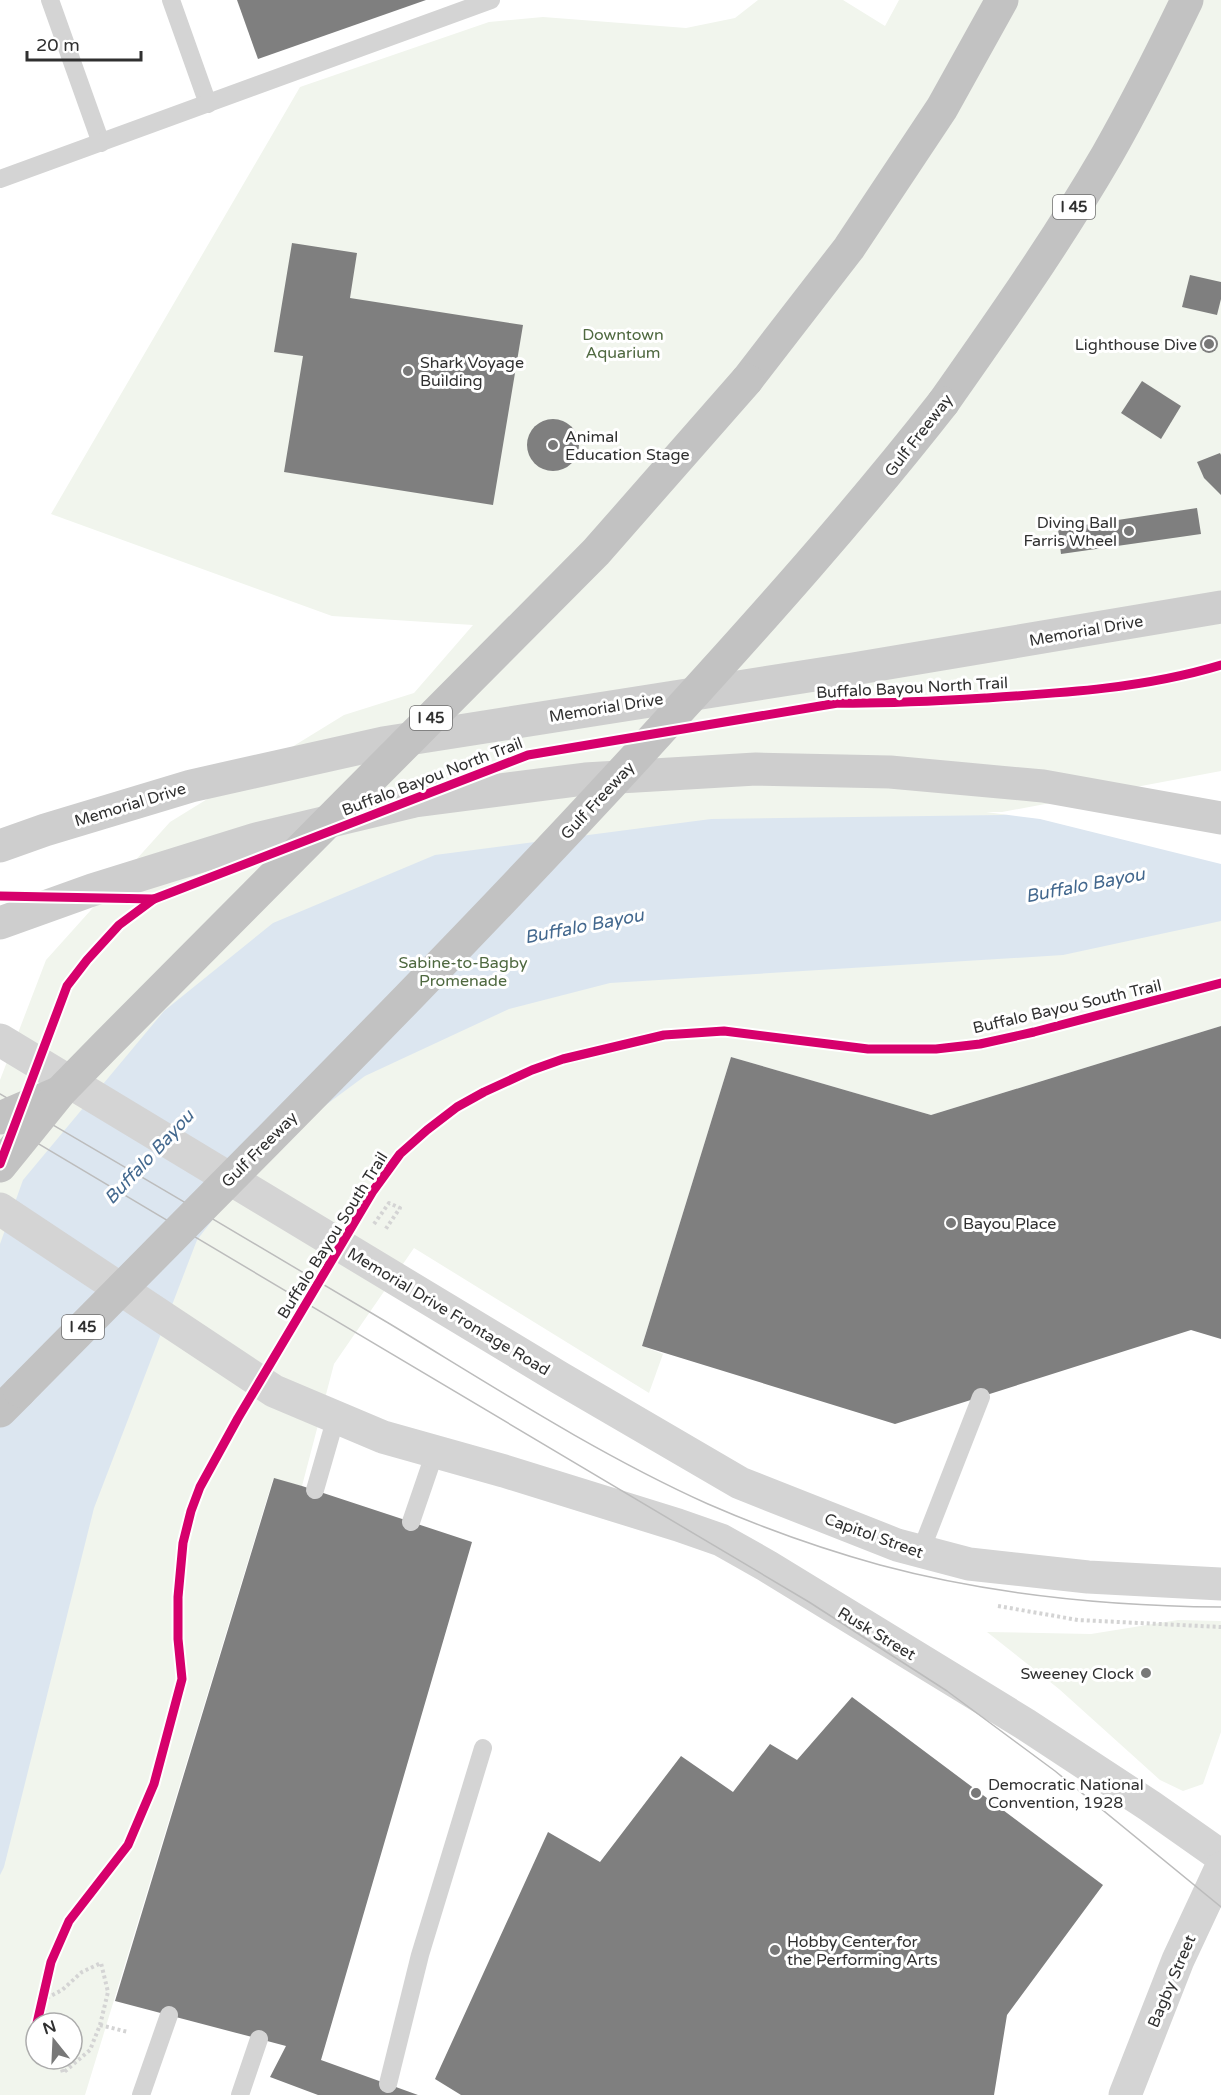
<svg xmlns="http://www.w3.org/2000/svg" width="1221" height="2095" font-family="'Varela Round',sans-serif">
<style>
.green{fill:#f1f5ed;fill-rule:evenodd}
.water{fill:#dce6f0}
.pier{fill:#fff}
.building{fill:#7f7f7f}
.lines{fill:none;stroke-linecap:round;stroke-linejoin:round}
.path{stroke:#d4d4d4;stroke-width:4;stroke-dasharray:3 3;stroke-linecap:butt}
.service{stroke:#d4d4d4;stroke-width:18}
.tertiary{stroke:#d4d4d4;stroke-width:33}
.secondary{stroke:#cecece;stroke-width:33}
.motorway{stroke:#c2c2c2;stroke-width:33}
.tram{stroke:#bcbcbc;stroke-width:1.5}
.motorway-bridge{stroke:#c2c2c2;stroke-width:33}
.cycleway-casing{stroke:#fff;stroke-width:13}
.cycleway{stroke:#d6006c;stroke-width:9}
.poi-dot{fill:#787878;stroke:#fff;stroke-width:2}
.labels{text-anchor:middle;stroke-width:6;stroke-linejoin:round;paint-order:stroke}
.shield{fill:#fff;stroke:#6e6e6e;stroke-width:1.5}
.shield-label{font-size:15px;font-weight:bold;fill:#303030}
.park-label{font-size:16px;fill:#4f6940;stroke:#fff}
.poi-label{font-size:16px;fill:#303030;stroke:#fff;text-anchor:start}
.street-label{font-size:16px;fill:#303030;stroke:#fff}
.water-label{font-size:18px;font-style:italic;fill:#43688e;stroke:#fff}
</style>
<rect width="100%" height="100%" fill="#fff"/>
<g class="green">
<path d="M 758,0 L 843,0 L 885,26 L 899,0 L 1221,0 L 1221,1026 L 931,1115 L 731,1057 L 642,1346 L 663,1354 L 649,1393 L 414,1248 L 334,1364 L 302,1486 L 273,1479 L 85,2095 L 0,2095 L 0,1080 L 46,960 L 170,822 L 344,715 L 414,693 L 473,625 L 332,616 L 51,514 L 300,87 L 489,22 L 543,17 L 686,28 L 735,18 ZM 36,2023 L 72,2023 L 72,2059 L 36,2059 Z"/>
<path d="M 1178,1620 L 1221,1621 L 1221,1732 L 1203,1784 L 1183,1791 L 1160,1780 L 1059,1689 L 987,1632 L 1091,1634 Z"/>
</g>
<path class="water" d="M 1221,774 L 1221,921 L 1063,955 L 610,983 L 509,1009 L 365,1076 L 269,1147 L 197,1240 L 94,1508 L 4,1867 L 0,1875 L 0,1244 L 23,1180 L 164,1011 L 273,923 L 435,855 L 711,819 L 1002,815 Z"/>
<path class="pier" d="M 1221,771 L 1221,864 L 1040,819 L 986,812 L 1002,812 Z"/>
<g class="building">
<path d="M 237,0 L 426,0 L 258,59 Z"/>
<path d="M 292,243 L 357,253 L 350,298 L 523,325 L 493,505 L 284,472 L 303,356 L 274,352 Z"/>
<path d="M 1190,275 L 1221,282 L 1221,299 L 1217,315 L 1182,307 Z"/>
<circle cx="1209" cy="344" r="9"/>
<path d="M 1142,381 L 1181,406 L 1161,439 L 1121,413 Z"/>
<circle cx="553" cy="445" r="26"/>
<path d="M 1220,453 L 1221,455 L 1221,495 L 1204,478 L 1197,462 Z"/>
<path d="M 1197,508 L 1201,534 L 1061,554 L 1058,529 Z"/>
<path d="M 1221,1026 L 1221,1339 L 1191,1330 L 895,1424 L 642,1346 L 731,1057 L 931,1115 Z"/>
<path d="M 274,1478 L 302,1486 L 472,1542 L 321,2060 L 418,2095 L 318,2095 L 270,2077 L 286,2046 L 115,2001 Z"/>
<path d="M 852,1697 L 1103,1885 L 1007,2015 L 994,2095 L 461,2095 L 435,2079 L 548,1832 L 600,1862 L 681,1756 L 733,1792 L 770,1744 L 797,1760 Z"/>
</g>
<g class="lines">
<g class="path">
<path d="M 374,1224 L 389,1203 L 400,1208 L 385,1230"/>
<path d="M 998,1606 L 1078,1620 L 1221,1627"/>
<path d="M 49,2023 L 41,2001 L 62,1990 L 82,1972 L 101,1963 L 108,1992 L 100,2025 L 90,2050 L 63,2073 L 59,2059"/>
<path d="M 100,2025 L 128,2032"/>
</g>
<g class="service">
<path d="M 50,0 L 101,143"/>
<path d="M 171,0 L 208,104"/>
<path d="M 0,179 L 491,0"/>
<path d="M 315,1490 L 336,1417"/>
<path d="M 411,1522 L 435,1452"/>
<path d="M 920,1553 L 981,1397"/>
<path d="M 388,2084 L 420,1955 L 483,1748"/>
<path d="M 141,2095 L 169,2015"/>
<path d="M 240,2095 L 259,2039"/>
</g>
<g class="tertiary">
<path d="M 0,1040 L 560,1378 L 740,1483 L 897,1545 L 969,1564 L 1088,1577 L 1221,1584"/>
<path d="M 0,1209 L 274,1391 L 383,1437 L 504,1471 L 678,1525 L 721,1540 L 767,1566 L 1025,1724 L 1150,1806 L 1221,1856"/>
<path d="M 1125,2095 L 1178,1960 L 1221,1868"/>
</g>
<g class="secondary">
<path d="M 0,846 L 45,830 L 191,786 L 383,743 L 853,669 L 1221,607"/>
<path d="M 0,923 L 92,890 L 256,839 L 415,801 L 585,779 L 756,769 L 890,772 L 1043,786 L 1221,818"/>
</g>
<g class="motorway">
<path d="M 747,380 L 849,248 L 942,108 L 1002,0"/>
<path d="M 943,403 C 1000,322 1057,241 1107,155 C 1136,104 1162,52 1187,0"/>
<path d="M 0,1411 L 20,1391"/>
</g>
<g class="tram">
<path d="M 0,1094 C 130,1170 261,1247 390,1324 C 494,1387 597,1454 708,1504 C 763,1528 822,1549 880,1565 C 992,1595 1106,1606 1221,1607"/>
<path d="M 0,1121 L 809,1602 L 947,1691 L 1055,1771 L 1221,1907"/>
</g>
<g class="motorway-bridge">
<path d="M 0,1118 L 56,1094"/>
<path d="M 0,1166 L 60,1092 L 105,1046 L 596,552 L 747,380"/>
<path d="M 20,1391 C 238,1170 459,952 668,722 C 763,618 856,514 943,403"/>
</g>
<g class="cycleway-casing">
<g id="cycleway">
<path d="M 0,896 L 154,899"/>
<path d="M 0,1164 L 67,986 L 87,960 L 119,925 L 154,899 L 528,755 L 838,703 C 887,704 936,701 985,698 C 1064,693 1145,688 1221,665"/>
<path d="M 37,2023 L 51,1962 L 69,1921 L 128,1845 L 154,1784 L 182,1679 L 178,1639 L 178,1597 L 183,1543 L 191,1511 L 200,1487 L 238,1418 L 373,1191 L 400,1154 L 427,1130 L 457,1107 L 484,1092 L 532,1070 L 563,1059 L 664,1035 L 724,1031 L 868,1049 L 936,1049 L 980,1044 L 1034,1032 L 1221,983"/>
</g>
</g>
<use href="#cycleway" class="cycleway"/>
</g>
<g class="poi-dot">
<circle cx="1209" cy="344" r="6"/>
<circle cx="408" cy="371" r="6"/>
<circle cx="553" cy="445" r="6"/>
<circle cx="1129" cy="531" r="6"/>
<circle cx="951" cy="1223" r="6"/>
<circle cx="1146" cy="1673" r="6"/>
<circle cx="976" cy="1793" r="6"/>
<circle cx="775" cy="1950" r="6"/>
</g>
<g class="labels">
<g class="shield">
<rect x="1053" y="195" width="42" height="24" rx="4.5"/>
<rect x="410" y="706" width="42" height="24" rx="4.5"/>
<rect x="62" y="1315" width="42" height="24" rx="4.5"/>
</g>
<g class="shield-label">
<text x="1074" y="212">I 45</text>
<text x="431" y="723">I 45</text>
<text x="83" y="1332">I 45</text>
</g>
<g class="park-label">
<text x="623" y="340">Downtown<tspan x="623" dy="18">Aquarium</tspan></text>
<text x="463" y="968">Sabine-to-Bagby<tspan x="463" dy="18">Promenade</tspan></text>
</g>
<g class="poi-label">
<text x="1197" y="350" text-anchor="end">Lighthouse Dive</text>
<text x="420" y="368">Shark Voyage<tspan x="420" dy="18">Building</tspan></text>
<text x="565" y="442">Animal<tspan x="565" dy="18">Education Stage</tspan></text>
<text x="1117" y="528" text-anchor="end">Diving Ball<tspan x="1117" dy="18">Farris Wheel</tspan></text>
<text x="963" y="1229">Bayou Place</text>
<text x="1134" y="1679" text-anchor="end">Sweeney Clock</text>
<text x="988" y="1790">Democratic National<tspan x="988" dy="18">Convention, 1928</tspan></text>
<text x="787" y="1947">Hobby Center for<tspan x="787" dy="18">the Performing Arts</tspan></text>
</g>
<g class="street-label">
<text transform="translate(918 435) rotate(-52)" y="6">Gulf Freeway</text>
<text transform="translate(1086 630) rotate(-10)" y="6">Memorial Drive</text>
<text transform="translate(912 687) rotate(-3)" y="6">Buffalo Bayou North Trail</text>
<text transform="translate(606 707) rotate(-9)" y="6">Memorial Drive</text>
<text transform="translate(432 776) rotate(-21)" y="6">Buffalo Bayou North Trail</text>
<text transform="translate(597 800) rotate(-47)" y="6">Gulf Freeway</text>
<text transform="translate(130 804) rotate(-17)" y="6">Memorial Drive</text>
<text transform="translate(1067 1006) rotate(-13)" y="6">Buffalo Bayou South Trail</text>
<text transform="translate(259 1149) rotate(-45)" y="6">Gulf Freeway</text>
<text transform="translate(332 1235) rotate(-58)" y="6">Buffalo Bayou South Trail</text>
<text transform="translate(449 1311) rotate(31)" y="6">Memorial Drive Frontage Road</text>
<text transform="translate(874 1535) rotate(20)" y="6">Capitol Street</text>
<text transform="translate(877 1633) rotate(31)" y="6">Rusk Street</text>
<text transform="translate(1171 1981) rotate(-67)" y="6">Bagby Street</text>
</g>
<g class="water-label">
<text transform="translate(1085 885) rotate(-11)" y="6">Buffalo Bayou</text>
<text transform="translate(584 926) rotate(-11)" y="6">Buffalo Bayou</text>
<text transform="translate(149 1157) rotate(-47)" y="6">Buffalo Bayou</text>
</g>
</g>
<g transform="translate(54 2041) rotate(342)"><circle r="28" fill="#ffffff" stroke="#acacac" stroke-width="1.5"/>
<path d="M0-4.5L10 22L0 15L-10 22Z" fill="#787878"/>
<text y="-9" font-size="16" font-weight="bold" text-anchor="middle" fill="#303030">N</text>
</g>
<path d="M27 51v9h114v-9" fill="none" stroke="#303030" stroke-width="3"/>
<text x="36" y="51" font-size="18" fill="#303030" stroke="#ffffff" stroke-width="4.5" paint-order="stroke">20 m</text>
</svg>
